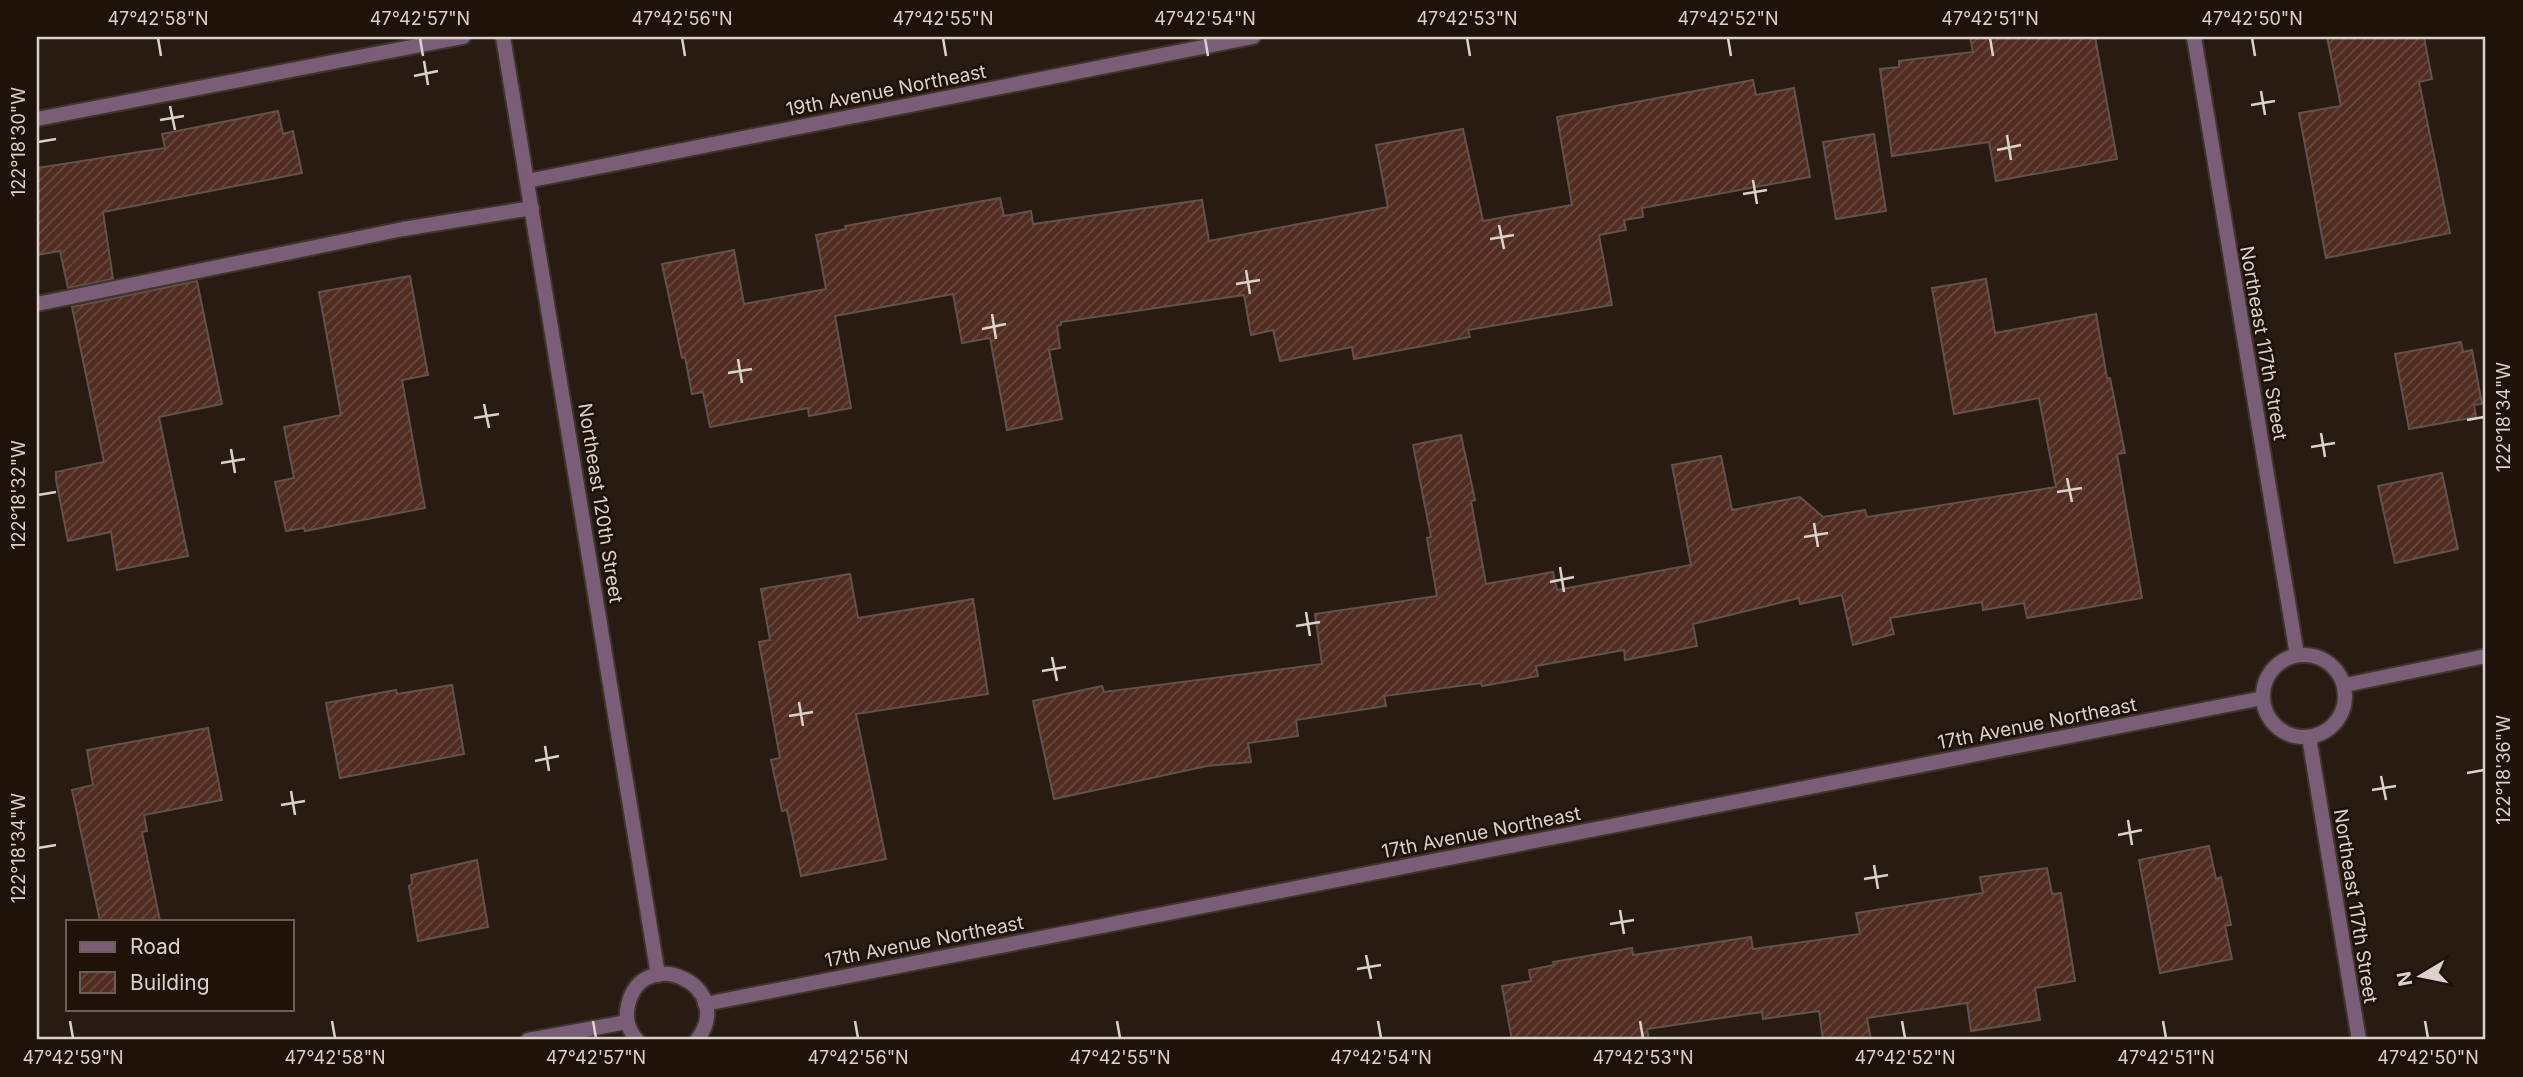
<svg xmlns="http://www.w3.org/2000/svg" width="2523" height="1077" font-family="Inter,sans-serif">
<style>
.building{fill:url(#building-hatch);stroke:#63514b;stroke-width:2}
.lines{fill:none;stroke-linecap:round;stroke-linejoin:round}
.service-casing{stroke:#40352c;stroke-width:18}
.minor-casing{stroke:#40352c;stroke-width:18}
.service{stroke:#7a5d76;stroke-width:14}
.minor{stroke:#7a5d76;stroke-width:14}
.ticks{fill:none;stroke:#dbd2cd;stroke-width:2.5}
.labels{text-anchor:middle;stroke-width:5;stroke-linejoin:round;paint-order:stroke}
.street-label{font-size:19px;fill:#dbd2cd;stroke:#1e1209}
.neatline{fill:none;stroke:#dbd2cd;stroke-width:2.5}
.ticks-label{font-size:18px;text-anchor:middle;fill:#dbd2cd}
</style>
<defs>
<pattern id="building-hatch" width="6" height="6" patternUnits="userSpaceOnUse" patternTransform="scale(1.75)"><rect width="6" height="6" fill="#502c21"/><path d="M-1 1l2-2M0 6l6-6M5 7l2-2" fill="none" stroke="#694a40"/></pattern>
</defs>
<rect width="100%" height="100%" fill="#271b12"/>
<g class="building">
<path d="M 1970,37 L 2095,37 L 2117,159 L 1996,181 L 1989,142 L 1892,156 L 1880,69 L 1899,67 L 1899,61 L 1973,52 Z"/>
<path d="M 2327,37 L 2424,37 L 2432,79 L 2419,82 L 2450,233 L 2326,258 L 2299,113 L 2341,106 Z"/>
<path d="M 1753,80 L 1756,95 L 1794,88 L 1810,177 L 1642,208 L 1643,217 L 1624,220 L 1626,230 L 1599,235 L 1612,305 L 1468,330 L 1470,337 L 1354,359 L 1352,347 L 1280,361 L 1273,330 L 1251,335 L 1244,295 L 1061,322 L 1061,325 L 1057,326 L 1060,348 L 1049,350 L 1062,419 L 1007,430 L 990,338 L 962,343 L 953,294 L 835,316 L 851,408 L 809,416 L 808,408 L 710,427 L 703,392 L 692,394 L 685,357 L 682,358 L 662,264 L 734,250 L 744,304 L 826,289 L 816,235 L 846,229 L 845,226 L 1000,198 L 1004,216 L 1031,211 L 1033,224 L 1202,200 L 1209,241 L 1388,207 L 1376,145 L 1463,129 L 1483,221 L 1572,205 L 1557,117 Z"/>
<path d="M 278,111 L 283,134 L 293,131 L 302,173 L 103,212 L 113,279 L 68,288 L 60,251 L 37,255 L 37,168 L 165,148 L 162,134 Z"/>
<path d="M 1874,134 L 1886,211 L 1836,219 L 1823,142 Z"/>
<path d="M 410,276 L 428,375 L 402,380 L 425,508 L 305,531 L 304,528 L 286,531 L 275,482 L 294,478 L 284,427 L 341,415 L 319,292 Z"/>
<path d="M 1986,279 L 1995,333 L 2096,314 L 2107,378 L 2110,378 L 2125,453 L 2117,454 L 2142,598 L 2027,618 L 2024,603 L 1983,610 L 1982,602 L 1890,618 L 1894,634 L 1853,645 L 1842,595 L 1800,604 L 1799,598 L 1693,624 L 1697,646 L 1625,660 L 1624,650 L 1536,666 L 1538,676 L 1482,686 L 1481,683 L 1384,696 L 1386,706 L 1296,720 L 1298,736 L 1248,743 L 1251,762 L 1207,766 L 1054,799 L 1033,701 L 1102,686 L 1104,692 L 1322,664 L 1315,614 L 1437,596 L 1427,538 L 1431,537 L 1413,445 L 1461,435 L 1475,500 L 1471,501 L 1486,584 L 1553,572 L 1557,590 L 1691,565 L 1672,465 L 1721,456 L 1732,510 L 1800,497 L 1823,517 L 1865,510 L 1867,517 L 2056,487 L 2039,398 L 1954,414 L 1932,288 Z"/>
<path d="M 197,281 L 222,404 L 159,417 L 188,556 L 117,570 L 111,532 L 68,541 L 56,480 L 56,472 L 104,462 L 72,307 Z"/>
<path d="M 2461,342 L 2463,352 L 2472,350 L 2482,404 L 2474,405 L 2476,417 L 2409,429 L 2395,354 Z"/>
<path d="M 2442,473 L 2458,549 L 2395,563 L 2378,486 Z"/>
<path d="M 850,574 L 858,618 L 973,599 L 988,694 L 856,714 L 886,859 L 801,876 L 787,810 L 782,811 L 771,760 L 780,758 L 759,642 L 770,640 L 761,589 Z"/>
<path d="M 452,685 L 464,754 L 340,778 L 326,703 L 396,690 L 397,694 Z"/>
<path d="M 208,728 L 222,800 L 144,815 L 147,831 L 142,832 L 160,921 L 100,921 L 72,790 L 93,785 L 87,750 Z"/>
<path d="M 2209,846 L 2216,879 L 2221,877 L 2231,925 L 2225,926 L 2232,959 L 2160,973 L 2139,860 Z"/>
<path d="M 477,860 L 488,927 L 418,941 L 409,886 L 412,884 L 411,875 Z"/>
<path d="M 2047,868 L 2052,894 L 2061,893 L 2075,981 L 2035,988 L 2040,1020 L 1971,1031 L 1967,1003 L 1867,1018 L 1871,1040 L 1823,1040 L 1819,1011 L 1763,1019 L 1762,1012 L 1647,1029 L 1649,1040 L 1512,1040 L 1502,986 L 1531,981 L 1529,970 L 1554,965 L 1553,962 L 1632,948 L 1633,955 L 1751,937 L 1753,949 L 1860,934 L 1856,913 L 1983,893 L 1980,877 Z"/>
</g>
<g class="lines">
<g class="service-casing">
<g id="service">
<path d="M 37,119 L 463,37"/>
<path d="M 37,304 L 403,229 L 532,208"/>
</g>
</g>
<g class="minor-casing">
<g id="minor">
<path d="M 503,37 L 658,975"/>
<path d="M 2194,37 L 2297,655"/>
<path d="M 527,181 L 1253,37"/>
<circle cx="2304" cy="696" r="41"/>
<path d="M 2345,685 L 2486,656"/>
<path d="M 2309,737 L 2359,1040"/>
<path d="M 705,1004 L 2263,698"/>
<path d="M 528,1040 L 627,1022"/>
<path d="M 637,1040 C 628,1030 625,1018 628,1005 C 643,942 738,986 697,1040"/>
</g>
</g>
<use href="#service" class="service"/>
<use href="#minor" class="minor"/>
</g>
<path class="ticks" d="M 158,38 L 161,56M 420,38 L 423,56M 682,38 L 685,56M 943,38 L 946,56M 1205,38 L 1208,56M 1467,38 L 1470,56M 1728,38 L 1731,56M 1990,38 L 1993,56M 2252,38 L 2255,56M 424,61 L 428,85M 414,76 L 438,71M 2261,91 L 2265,115M 2251,105 L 2275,101M 170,106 L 175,130M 160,120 L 184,116M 2007,135 L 2011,160M 38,142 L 56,139M 1997,150 L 2021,145M 1753,180 L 1757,204M 1743,194 L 1767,190M 1499,225 L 1504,249M 1490,239 L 1514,235M 1246,270 L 1250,294M 1236,284 L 1260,280M 992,314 L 996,339M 982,329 L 1006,324M 738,359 L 742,383M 728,373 L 752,369M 484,404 L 489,428M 474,418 L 499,414M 2467,420 L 2484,417M 2321,433 L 2325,457M 2311,447 L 2335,443M 231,449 L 235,473M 221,463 L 245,459M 2067,478 L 2072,502M 2057,492 L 2082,488M 38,495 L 56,492M 1814,523 L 1818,547M 1804,537 L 1828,533M 1560,567 L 1564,592M 1550,582 L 1574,577M 1306,612 L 1310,636M 1296,626 L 1320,622M 1052,657 L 1057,681M 1042,671 L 1066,667M 799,702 L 803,726M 789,716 L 813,712M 545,746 L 549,771M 535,761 L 559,756M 2467,773 L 2484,770M 2381,776 L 2386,800M 2372,790 L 2396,786M 291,791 L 295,815M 281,805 L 305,801M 2128,820 L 2132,845M 2118,835 L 2142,830M 38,848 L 56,845M 1874,865 L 1878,889M 1864,879 L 1888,875M 1620,910 L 1624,934M 1610,924 L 1634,920M 1366,955 L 1371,979M 1357,969 L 1381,965M 70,1021 L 73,1038M 332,1021 L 335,1038M 593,1021 L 596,1038M 855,1021 L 858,1038M 1117,1021 L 1120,1038M 1378,1021 L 1381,1038M 1640,1021 L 1643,1038M 1902,1021 L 1905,1038M 2163,1021 L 2166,1038M 2425,1021 L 2428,1038"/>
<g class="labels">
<g class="street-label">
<text transform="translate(886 90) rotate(-11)" y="7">19th Avenue Northeast</text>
<text transform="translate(2264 343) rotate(80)" y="7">Northeast 117th Street</text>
<text transform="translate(601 503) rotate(81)" y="7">Northeast 120th Street</text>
<text transform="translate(2037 723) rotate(-11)" y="7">17th Avenue Northeast</text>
<text transform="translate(1481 832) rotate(-11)" y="7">17th Avenue Northeast</text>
<text transform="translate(2356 906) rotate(81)" y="7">Northeast 117th Street</text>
<text transform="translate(924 941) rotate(-11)" y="7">17th Avenue Northeast</text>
</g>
</g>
<rect width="2523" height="1077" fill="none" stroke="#1e1209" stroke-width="77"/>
<rect x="66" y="920" width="228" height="91" fill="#1e1209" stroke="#6a5f57" stroke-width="2"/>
<rect x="80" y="942" width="35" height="10" fill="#7a5d76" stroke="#6a5f57" stroke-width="2"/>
<text x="130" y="954" font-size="21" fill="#dbd2cd">Road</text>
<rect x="80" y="972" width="35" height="21" fill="url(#building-hatch)" stroke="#6a5f57" stroke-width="2"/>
<text x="130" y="990" font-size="21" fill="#dbd2cd">Building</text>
<g transform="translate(2421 976) rotate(260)" stroke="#1e1209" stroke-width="5" paint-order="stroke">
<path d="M0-5L12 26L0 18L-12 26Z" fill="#dbd2cd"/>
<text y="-10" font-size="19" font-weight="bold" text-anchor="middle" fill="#dbd2cd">N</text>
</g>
<rect x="38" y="38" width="2446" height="1000" class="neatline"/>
<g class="ticks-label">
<text x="158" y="25">47°42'58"N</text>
<text x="420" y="25">47°42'57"N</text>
<text x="682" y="25">47°42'56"N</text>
<text x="943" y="25">47°42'55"N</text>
<text x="1205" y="25">47°42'54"N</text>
<text x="1467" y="25">47°42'53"N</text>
<text x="1728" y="25">47°42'52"N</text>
<text x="1990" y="25">47°42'51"N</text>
<text x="2252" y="25">47°42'50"N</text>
<text transform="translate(19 142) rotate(-90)" y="6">122°18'30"W</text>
<text transform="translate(2504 417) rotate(-90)" y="6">122°18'34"W</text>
<text transform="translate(19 495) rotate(-90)" y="6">122°18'32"W</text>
<text transform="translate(2504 770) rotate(-90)" y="6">122°18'36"W</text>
<text transform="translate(19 848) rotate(-90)" y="6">122°18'34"W</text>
<text x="73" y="1064">47°42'59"N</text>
<text x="335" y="1064">47°42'58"N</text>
<text x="596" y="1064">47°42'57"N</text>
<text x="858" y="1064">47°42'56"N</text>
<text x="1120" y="1064">47°42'55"N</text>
<text x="1381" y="1064">47°42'54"N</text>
<text x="1643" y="1064">47°42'53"N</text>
<text x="1905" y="1064">47°42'52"N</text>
<text x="2166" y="1064">47°42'51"N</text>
<text x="2428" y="1064">47°42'50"N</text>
</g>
</svg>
